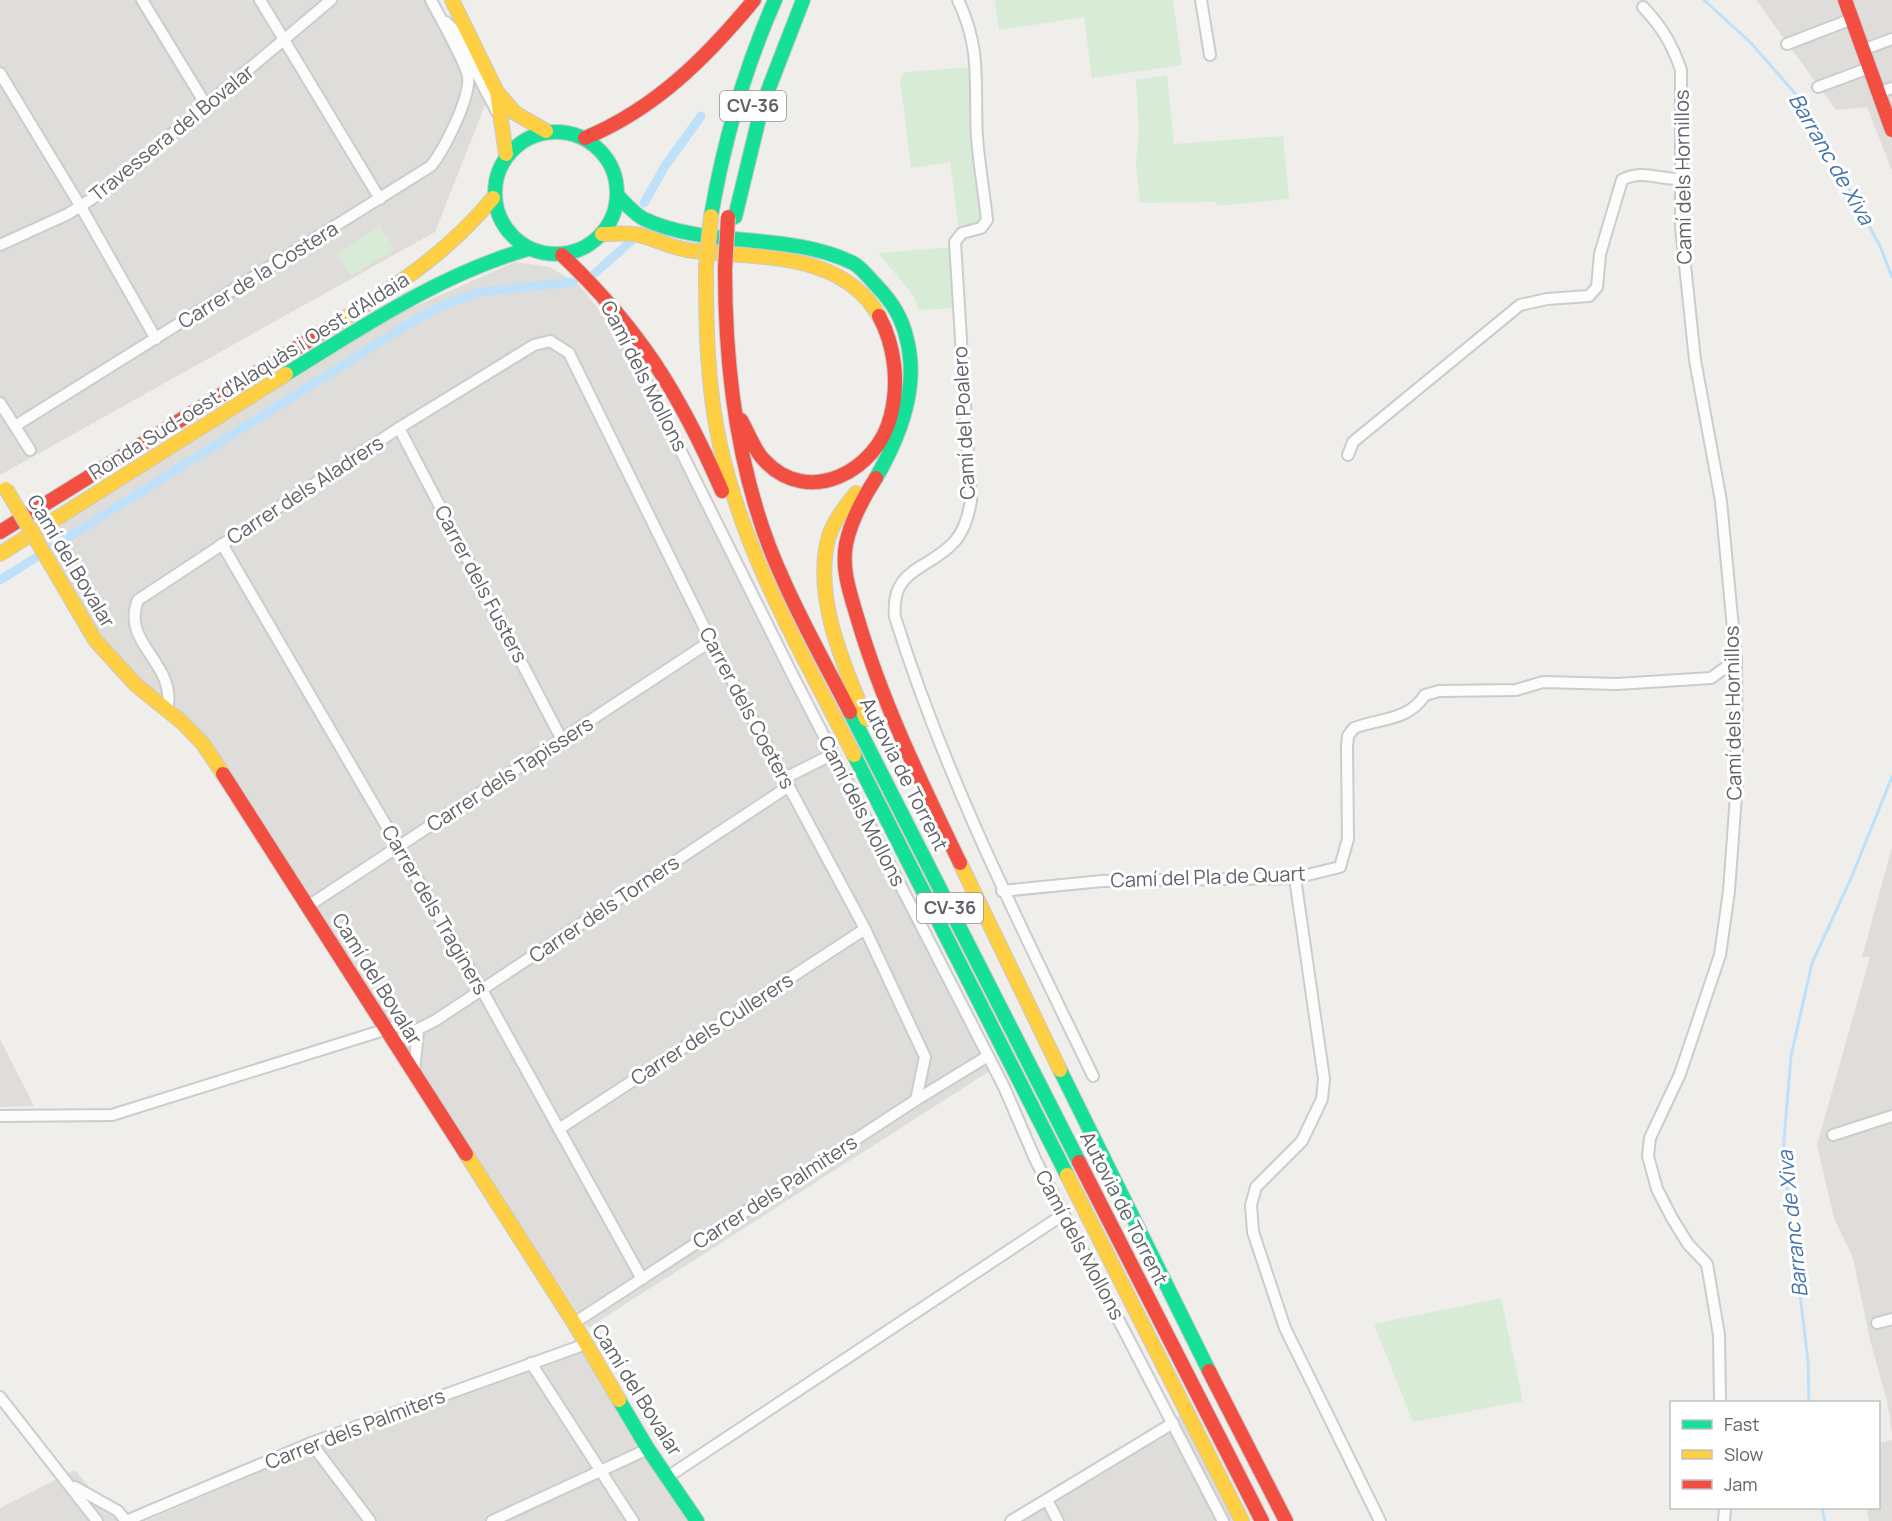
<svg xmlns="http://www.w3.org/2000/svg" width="1892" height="1521" font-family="Manrope,sans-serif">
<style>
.industrial{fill:#dfddda}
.green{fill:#d8ebd6}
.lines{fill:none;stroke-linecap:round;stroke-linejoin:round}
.stream{stroke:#bfe0f9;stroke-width:3}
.canal{stroke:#bfe0f9;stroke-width:9}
.street-casing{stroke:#cbcccc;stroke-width:14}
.fast-casing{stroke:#cacacb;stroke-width:16}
.slow-casing{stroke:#cacacb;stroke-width:16}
.jam-casing{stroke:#cacacb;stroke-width:16}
.street{stroke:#fdfcfc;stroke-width:10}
.fast{stroke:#16e098;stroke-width:14}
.slow{stroke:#ffcf43;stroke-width:14}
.jam{stroke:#f24e42;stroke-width:14}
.slow-bridge-casing{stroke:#cacacb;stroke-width:16;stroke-linecap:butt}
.jam-bridge-casing{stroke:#cacacb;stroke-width:16;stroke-linecap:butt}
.slow-bridge{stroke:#ffcf43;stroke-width:14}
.jam-bridge{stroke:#f24e42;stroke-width:14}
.labels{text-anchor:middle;stroke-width:6;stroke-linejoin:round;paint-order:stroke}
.shield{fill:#fff;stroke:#8f9295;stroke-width:1.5}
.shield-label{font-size:18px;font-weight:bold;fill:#5f6368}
.street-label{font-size:20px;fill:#5f6368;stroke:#fff}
.water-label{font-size:21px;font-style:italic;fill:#4174aa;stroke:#fff}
</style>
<rect width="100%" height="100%" fill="#efeeea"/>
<g class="industrial">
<path d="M 0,0 L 437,0 L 486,103 L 435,232 L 0,475 Z"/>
<path d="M 1756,0 L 1892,0 L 1892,171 L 1867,107 L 1836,110 Z"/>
<path d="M 515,262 L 550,267 L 578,284 L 613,326 L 774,653 L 810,710 L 993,1069 L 588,1328 L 203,747 L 97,638 L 39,539 L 384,320 Z"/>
<path d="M 1892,847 L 1892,1433 L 1887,1401 L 1870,1340 L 1853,1258 L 1834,1218 L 1817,1145 L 1870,957 L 1862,957 Z"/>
<path d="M 0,1039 L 34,1106 L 0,1107 Z"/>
<path d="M 584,1351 L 696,1521 L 146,1521 L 324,1444 Z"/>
<path d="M 1180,1414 L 1233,1521 L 1003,1521 L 1165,1428 Z"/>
<path d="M 1892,1440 L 1892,1521 L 1869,1521 L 1867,1508 L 1878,1508 L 1879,1443 Z"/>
<path d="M 75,1470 L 118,1521 L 0,1521 L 0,1508 Z"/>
</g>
<g class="green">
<path d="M 995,0 L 1173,0 L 1182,65 L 1092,78 L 1084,17 L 999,30 Z"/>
<path d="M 972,67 L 983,216 L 975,224 L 959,229 L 950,162 L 911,168 L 900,78 L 906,72 Z"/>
<path d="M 1167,75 L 1174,144 L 1283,136 L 1289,199 L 1216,206 L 1216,202 L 1140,203 L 1136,161 L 1139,133 L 1136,80 Z"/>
<path d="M 380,226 L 395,249 L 351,276 L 337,253 Z"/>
<path d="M 952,247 L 957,308 L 919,310 L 913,295 L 878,253 Z"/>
<path d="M 1501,1298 L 1523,1401 L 1413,1422 L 1374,1324 Z"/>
</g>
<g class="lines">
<g class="stream">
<path d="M 1704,0 L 1751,43 L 1800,99 L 1880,246 L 1892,277"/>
<path d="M 1809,1402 L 1808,1361 L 1783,1152 L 1791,1056 L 1812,963 L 1852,876 L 1892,777"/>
<path d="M 1822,1508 L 1825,1521"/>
</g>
<g class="canal">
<path d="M 644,203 L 665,166 L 701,116"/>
<path d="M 595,273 L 630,242"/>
<path d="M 0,580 L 420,317 L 451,302 L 481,292 L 573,282"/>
</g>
<g class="street-casing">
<g id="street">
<path d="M 142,0 L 206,105"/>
<path d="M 260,0 L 380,199"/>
<path d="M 958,0 C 982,50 974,84 977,137 C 979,164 984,192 987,220 L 981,228 L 962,233 L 955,242 L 971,501 C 968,516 965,529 955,541 C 930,570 890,567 895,617 C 945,777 1020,925 1093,1076"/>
<path d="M 1201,0 L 1210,55"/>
<path d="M 1643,7 C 1662,27 1672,44 1681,70 L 1681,227 L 1695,360 L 1721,501 L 1736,660 L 1737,782 L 1729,891 L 1720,955 L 1680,1074 L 1650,1138 L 1648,1156 L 1657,1189 L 1672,1218 L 1688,1244 L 1707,1264 L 1719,1335 L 1720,1402"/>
<path d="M 446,22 L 454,30 L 497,112"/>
<path d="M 1787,44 L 1852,19"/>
<path d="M 1862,50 L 1892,39"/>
<path d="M 0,73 L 81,207 L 156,339"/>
<path d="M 1818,87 L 1869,68"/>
<path d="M 1878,93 L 1892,88"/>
<path d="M 0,245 L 68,214 L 104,191 L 331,0"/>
<path d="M 615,319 L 792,674 L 1004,1087 L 1036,1161 L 1223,1521"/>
<path d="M 0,403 L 30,450"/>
<path d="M 15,426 L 431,166 C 444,150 471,97 468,76 C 465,61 439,16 431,0"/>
<path d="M 399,428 L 562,740"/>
<path d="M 1348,455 L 1353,442 L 1520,305 L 1547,299 L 1589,296 L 1597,287 L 1600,254 L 1622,180 C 1642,169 1660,180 1681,179"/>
<path d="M 222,544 L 482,990 L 642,1279"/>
<path d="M 167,710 C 178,663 120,644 138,600 L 399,428 L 534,345 L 550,341 L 569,353 L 711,641 L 865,929 L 925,1057 L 916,1100"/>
<path d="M 785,778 L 833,754"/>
<path d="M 1295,878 L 1324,1079 L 1322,1099 L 1302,1141 L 1256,1187 L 1251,1205 L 1253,1232 L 1285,1328 L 1380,1521"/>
<path d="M 1002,891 L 1102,881 L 1295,878 L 1340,867 L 1348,839 L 1347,747 L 1348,736 L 1354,728 C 1381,718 1408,721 1425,695 L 1439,691 L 1516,690 L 1543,682 L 1617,684 L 1711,678 L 1736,660"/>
<path d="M 308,906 L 711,641"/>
<path d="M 393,1042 L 436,1020 L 789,786"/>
<path d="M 414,1072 L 418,1031"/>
<path d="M 0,1116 L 112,1115 L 397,1026 L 417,1031"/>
<path d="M 559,1129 L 865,929"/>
<path d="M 1833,1135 L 1892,1116"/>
<path d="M 574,1323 L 916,1100 L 988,1056"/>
<path d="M 1877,1323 L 1892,1319"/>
<path d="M 531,1363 L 633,1521"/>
<path d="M 0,1397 L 97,1521"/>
<path d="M 311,1443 L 370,1521"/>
<path d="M 669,1476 L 1064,1214"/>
<path d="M 75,1487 L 118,1511 L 126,1521"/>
<path d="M 1047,1500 L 1058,1521"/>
<path d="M 126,1521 L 311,1443 L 586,1344"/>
<path d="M 492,1521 L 648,1449"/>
<path d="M 1011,1521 L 1173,1423"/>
<path d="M 1724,1521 L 1725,1508"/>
</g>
</g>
<g class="fast-casing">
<g id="fast">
<circle cx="556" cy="193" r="61"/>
<path d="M 617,195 C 625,203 634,214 644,219 C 708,249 787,231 853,263 C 861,267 869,278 876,285 C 892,302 902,317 907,340 C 919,388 900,436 876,478"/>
<path d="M 711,216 C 724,141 744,70 775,0"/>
<path d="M 735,217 L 762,106 L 803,0"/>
<path d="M 286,374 C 364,326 439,275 528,249"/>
<path d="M 850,712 L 1079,1162"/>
<path d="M 854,755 L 1067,1175"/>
<path d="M 1060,1070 L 1209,1371"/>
<path d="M 619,1400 L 648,1449 L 697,1521"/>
</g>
</g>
<g class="slow-casing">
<g id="slow">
<path d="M 452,0 L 497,92 L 515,113 L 546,131"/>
<path d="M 497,92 L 506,154"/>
<path d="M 602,234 C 614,234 627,232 639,235 C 655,239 670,247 687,250 C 753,259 841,249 879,316"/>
<path d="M 706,267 C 706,326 707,387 720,445 C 744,555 803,655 854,755"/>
<path d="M 332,326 C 394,287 446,255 493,198"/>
<path d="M 856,493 C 846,506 834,520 829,536 C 812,595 844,666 866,719"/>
<path d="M 0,554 L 286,374"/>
<path d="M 48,560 L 95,640 L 136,685 L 183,723 L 203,744 L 223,774"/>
<path d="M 960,863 L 1060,1070"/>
<path d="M 466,1154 L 574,1323 L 619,1400"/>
<path d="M 1067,1175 L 1242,1521"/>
</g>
</g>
<g class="jam-casing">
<g id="jam">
<path d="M 1845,0 L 1892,130"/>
<path d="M 585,138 C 655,109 706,58 754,0"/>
<path d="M 562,255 C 639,328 680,394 722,491"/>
<path d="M 725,269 C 725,373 738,481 782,577 C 802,623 827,667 850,712"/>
<path d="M 741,420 C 748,432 754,450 764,460 C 808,508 878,471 891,415 C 899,382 895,346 879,316"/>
<path d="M 876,478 C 863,498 851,520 846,544 C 841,570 851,596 858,620 C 883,705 922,784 960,863"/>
<path d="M 0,532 L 332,326"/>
<path d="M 223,774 L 466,1154"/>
<path d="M 1079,1162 L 1262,1521"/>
<path d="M 1209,1371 L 1286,1521"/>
</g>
</g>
<use href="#street" class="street"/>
<use href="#fast" class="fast"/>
<use href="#slow" class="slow"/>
<use href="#jam" class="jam"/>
<g class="slow-bridge-casing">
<g id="slow-bridge">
<path d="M 706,267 L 711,216"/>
<path d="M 6,489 L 48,560"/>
</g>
</g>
<g class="jam-bridge-casing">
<path id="jam-bridge" d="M 725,269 L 728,217"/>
</g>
<use href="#slow-bridge" class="slow-bridge"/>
<use href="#jam-bridge" class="jam-bridge"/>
</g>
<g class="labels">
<g class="shield">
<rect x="720" y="91" width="66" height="30" rx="4.5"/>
<rect x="917" y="893" width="66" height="30" rx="4.5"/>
</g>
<g class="shield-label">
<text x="753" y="112">CV-36</text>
<text x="950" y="914">CV-36</text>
</g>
<g class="street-label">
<text transform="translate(172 133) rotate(-39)" y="7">Travessera del Bovalar</text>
<text transform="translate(1683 177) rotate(-91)" y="7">Camí dels Hornillos</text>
<text transform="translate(258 275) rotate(-32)" y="7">Carrer de la Costera</text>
<text transform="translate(249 376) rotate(-32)" y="7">Ronda Sud-oest d'Alaquàs i Oest d'Aldaia</text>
<text transform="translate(644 376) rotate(63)" y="7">Camí dels Mollons</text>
<text transform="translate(964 423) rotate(-93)" y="7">Camí del Poalero</text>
<text transform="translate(305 490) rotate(-33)" y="7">Carrer dels Aladrers</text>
<text transform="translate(71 561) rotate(59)" y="7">Camí del Bovalar</text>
<text transform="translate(481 584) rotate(62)" y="7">Carrer dels Fusters</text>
<text transform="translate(747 708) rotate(62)" y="7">Carrer dels Coeters</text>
<text transform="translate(1733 713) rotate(-91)" y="7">Camí dels Hornillos</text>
<text transform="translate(510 774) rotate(-33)" y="7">Carrer dels Tapissers</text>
<text transform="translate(904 774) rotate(63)" y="7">Autovia de Torrent</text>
<text transform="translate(862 811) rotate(63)" y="7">Camí dels Mollons</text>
<text transform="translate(1208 877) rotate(-2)" y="7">Camí del Pla de Quart</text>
<text transform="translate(604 909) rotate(-34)" y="7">Carrer dels Torners</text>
<text transform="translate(435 910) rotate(60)" y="7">Carrer dels Traginers</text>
<text transform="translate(377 979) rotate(58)" y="7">Camí del Bovalar</text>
<text transform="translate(712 1029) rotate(-33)" y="7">Carrer dels Cullerers</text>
<text transform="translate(775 1192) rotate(-33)" y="7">Carrer dels Palmiters</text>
<text transform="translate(1124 1208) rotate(63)" y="7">Autovia de Torrent</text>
<text transform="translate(1080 1245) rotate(62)" y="7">Camí dels Mollons</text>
<text transform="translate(637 1390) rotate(58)" y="7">Camí del Bovalar</text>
<text transform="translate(355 1429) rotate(-21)" y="7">Carrer dels Palmiters</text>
</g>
<g class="water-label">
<text transform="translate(1831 159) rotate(60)" y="7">Barranc de Xiva</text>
<text transform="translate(1793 1224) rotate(-96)" y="7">Barranc de Xiva</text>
</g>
</g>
<rect x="1670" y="1401" width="210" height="108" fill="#ffffff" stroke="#bfc1c3" stroke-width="1.5"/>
<rect x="1682" y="1420" width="30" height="9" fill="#16e098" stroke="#bfc1c3" stroke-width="1.5"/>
<text x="1724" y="1431" font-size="18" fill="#5f6368">Fast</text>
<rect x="1682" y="1450" width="30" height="9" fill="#ffcf43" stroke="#bfc1c3" stroke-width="1.5"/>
<text x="1724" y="1461" font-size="18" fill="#5f6368">Slow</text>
<rect x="1682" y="1480" width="30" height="9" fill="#f24e42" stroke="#bfc1c3" stroke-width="1.5"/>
<text x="1724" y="1491" font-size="18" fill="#5f6368">Jam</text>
</svg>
